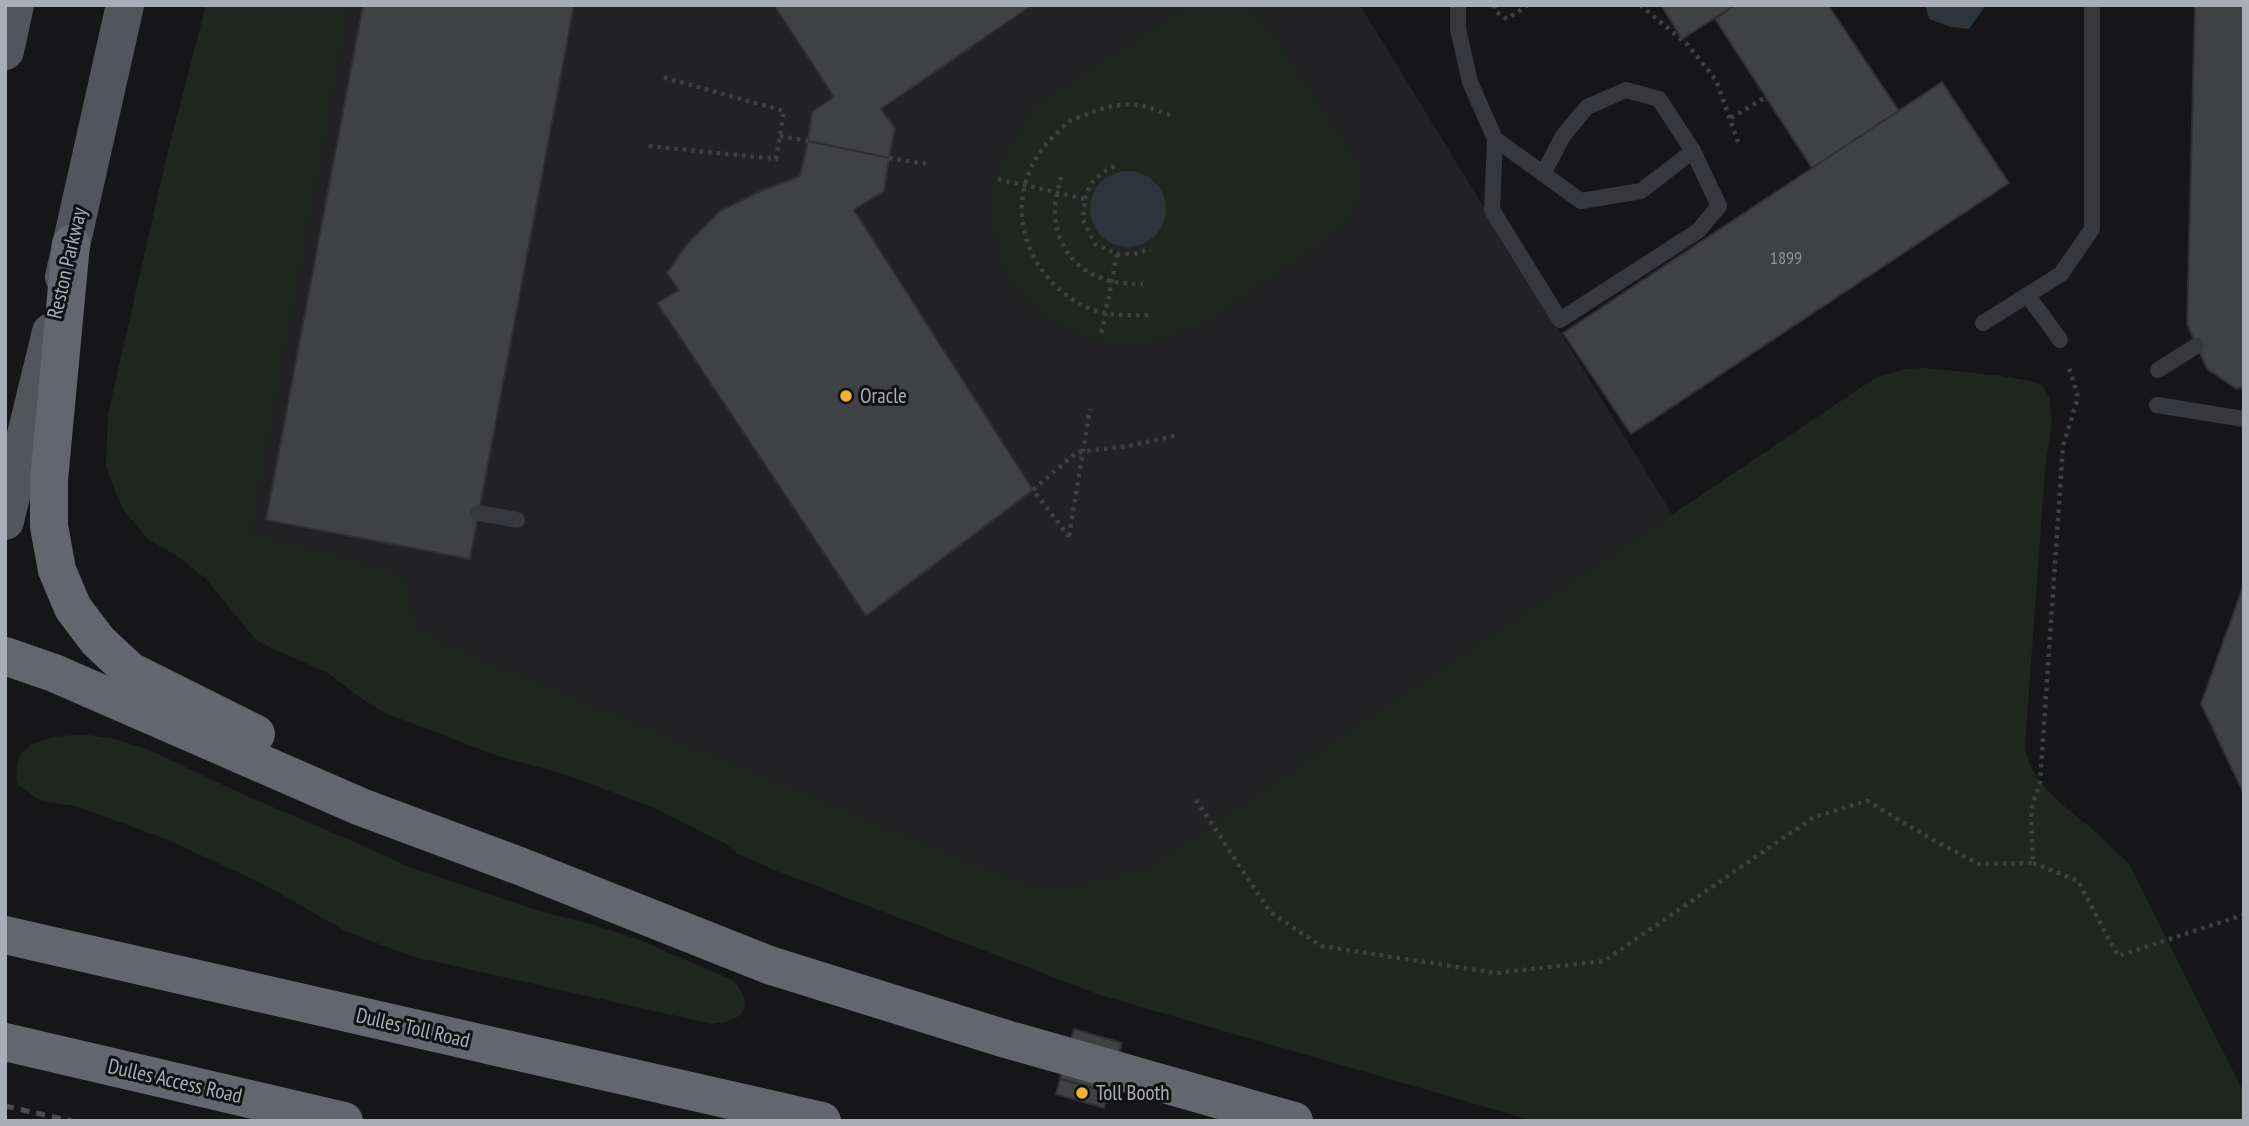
<svg xmlns="http://www.w3.org/2000/svg" width="2249" height="1126" font-family="'PT Sans Narrow',sans-serif">
<style>
.built{fill:#222225}
.green{fill:#1e261f}
.water{fill:#2c353c}
.building{fill:#404145;stroke:#303034;stroke-width:2}
.lines{fill:none;stroke-linecap:round;stroke-linejoin:round}
.path{stroke:#3d3f44;stroke-width:4.5;stroke-dasharray:3.5 5;stroke-linecap:butt}
.service{stroke:#37383d;stroke-width:16}
.primary{stroke:#53555c;stroke-width:38}
.motorway{stroke:#63666e;stroke-width:38}
.rail{stroke:#4a4c52;stroke-width:5;stroke-dasharray:9 7;stroke-linecap:butt}
.poi-dot{fill:#f2b134;stroke:#111113;stroke-width:2.5}
.labels{text-anchor:middle;stroke-width:6;stroke-linejoin:round;paint-order:stroke}
.number-label{font-size:18px;fill:#8e929b}
.street-label{font-size:21px;fill:#a8adb8;stroke:#111113}
.poi-label{font-size:21px;fill:#a8adb8;stroke:#111113;text-anchor:start}
</style>
<rect width="100%" height="100%" fill="#161618"/>
<path class="built" d="M 275,5 L 1360,5 L 1686,537 L 1139,976 L 163,545 Z"/>
<g class="green">
<path d="M 206,5 L 349,5 L 251,532 L 389,570 L 403,580 L 408,589 L 417,627 L 447,645 L 1005,877 C 1059,896 1097,883 1149,867 L 1875,378 L 1905,369 L 1927,368 L 2002,376 L 2030,381 L 2043,386 L 2049,397 L 2052,422 L 2045,470 L 2025,746 C 2029,784 2070,810 2097,833 C 2108,843 2118,854 2129,864 L 2244,1093 L 2244,1121 L 1534,1121 L 1100,995 L 777,871 L 738,854 L 724,843 L 657,809 L 567,775 L 498,756 L 385,713 L 362,699 L 326,672 L 269,647 L 255,639 L 206,579 L 177,556 L 148,539 L 126,513 L 117,497 L 106,465 L 108,414 L 167,155 Z"/>
<path d="M 1194,5 L 1243,5 L 1261,19 L 1358,162 L 1361,196 L 1341,229 L 1203,324 L 1148,344 L 1112,343 L 1091,339 L 1045,317 L 1017,288 L 1001,262 L 992,221 L 991,191 L 997,167 L 1036,105 L 1179,12 Z"/>
<path d="M 88,735 L 115,739 L 152,751 L 242,794 L 357,843 L 409,867 L 539,911 L 591,924 L 640,940 L 734,981 C 757,1009 741,1021 712,1024 L 414,957 L 347,932 L 265,885 L 166,839 L 75,806 L 41,801 L 18,785 C 7,738 54,735 88,735 Z"/>
</g>
<g class="water">
<path d="M 1925,5 L 1986,5 L 1969,29 L 1951,27 L 1929,19 Z"/>
<circle cx="1128" cy="209" r="38"/>
</g>
<g class="building">
<path d="M 363,5 L 574,5 L 470,559 L 266,520 Z"/>
<path d="M 774,5 L 1032,5 L 881,109 L 895,128 L 889,158 L 808,141 L 812,112 L 834,97 Z"/>
<path d="M 1661,5 L 1735,5 L 1682,39 Z"/>
<path d="M 1735,5 L 1828,5 L 1899,111 L 1812,168 L 1715,19 Z"/>
<path d="M 2195,5 L 2244,5 L 2244,386 L 2237,389 L 2207,369 L 2187,324 Z"/>
<path d="M 1942,82 L 2009,183 L 1631,434 L 1563,333 Z"/>
<path d="M 808,141 L 889,158 L 884,191 L 854,210 L 1033,490 L 866,616 L 657,303 L 679,290 L 667,273 L 687,244 L 720,211 L 761,191 L 800,176 Z"/>
<path d="M 2244,584 L 2244,794 L 2201,704 Z"/>
<path d="M 1074,1029 L 1122,1043 L 1108,1092 L 1060,1079 Z"/>
<path d="M 1060,1079 L 1108,1092 L 1104,1108 L 1056,1094 Z"/>
</g>
<g class="lines">
<g class="path">
<path d="M 1494,5 L 1495,11 L 1507,19 L 1528,5"/>
<path d="M 1640,5 L 1688,45 L 1716,80 L 1738,142"/>
<path d="M 1731,118 L 1766,97"/>
<path d="M 780,136 L 808,141"/>
<path d="M 649,146 L 776,159 L 784,111 L 662,77"/>
<path d="M 889,158 L 927,164"/>
<path d="M 1061,177 C 1058,189 1054,202 1055,215 C 1059,264 1097,286 1143,284"/>
<path d="M 998,179 L 1085,199 L 1083,220 L 1095,244 L 1117,254 L 1101,336"/>
<path d="M 1085,199 C 1090,181 1100,172 1117,165"/>
<path d="M 1117,254 L 1134,254 L 1151,249"/>
<path d="M 1148,315 C 1124,316 1095,315 1075,301 C 1016,264 1002,186 1054,136 C 1059,131 1064,125 1070,121 C 1075,118 1084,116 1090,113 C 1106,107 1124,102 1142,106 C 1152,108 1163,113 1173,116"/>
<path d="M 1069,536 L 1090,409"/>
<path d="M 1069,537 L 1033,490 L 1077,452 L 1129,446 L 1178,435"/>
<path d="M 1196,800 L 1270,912 L 1321,946 L 1496,973 L 1604,961 L 1814,817 L 1867,801 L 1935,841 L 1979,864 L 2033,863 L 2031,810 L 2040,783 L 2063,446 L 2078,397 L 2068,364"/>
<path d="M 2033,863 L 2078,881 L 2118,956 L 2243,915"/>
</g>
<g class="service">
<path d="M 1458,5 L 1458,29 L 1470,82 L 1495,139 L 1581,201 L 1641,191 L 1693,151 L 1659,99 L 1626,90 L 1587,107 L 1563,136 L 1543,174"/>
<path d="M 1495,139 L 1492,210 L 1560,320 L 1698,231 L 1719,206 L 1693,151"/>
<path d="M 2028,296 L 2060,340"/>
<path d="M 1983,323 L 2061,274 L 2092,229 L 2092,5"/>
<path d="M 2158,370 L 2196,346"/>
<path d="M 2157,405 L 2244,419"/>
<path d="M 478,513 L 517,520"/>
</g>
<g class="primary">
<path d="M 5,51 L 15,5"/>
<path d="M 64,277 L 125,5"/>
<path d="M 5,521 L 51,332"/>
</g>
<g class="motorway">
<path d="M 71,244 L 49,480 L 49,526 L 57,570 L 73,608 L 98,641 L 130,671 L 256,734"/>
<path d="M 5,656 L 54,673 L 361,807 L 517,865 L 769,965 L 1006,1039 L 1294,1121"/>
<path d="M 5,935 L 822,1121"/>
<path d="M 5,1042 L 344,1121"/>
</g>
<path class="rail" d="M 5,1106 L 72,1121"/>
</g>
<g class="poi-dot">
<circle cx="846" cy="396" r="7"/>
<circle cx="1082" cy="1093" r="7"/>
</g>
<g class="labels">
<g class="number-label">
<text x="1786" y="264">1899</text>
</g>
<g class="street-label">
<text transform="translate(67 263) rotate(-77)" y="7">Reston Parkway</text>
<text transform="translate(413 1028) rotate(13)" y="7">Dulles Toll Road</text>
<text transform="translate(175 1081) rotate(13)" y="7">Dulles Access Road</text>
</g>
<g class="poi-label">
<text x="860" y="403">Oracle</text>
<text x="1096" y="1100">Toll Booth</text>
</g>
</g>
<rect width="2249" height="1126" fill="none" stroke="#a8adb8" stroke-width="14"/>
</svg>
